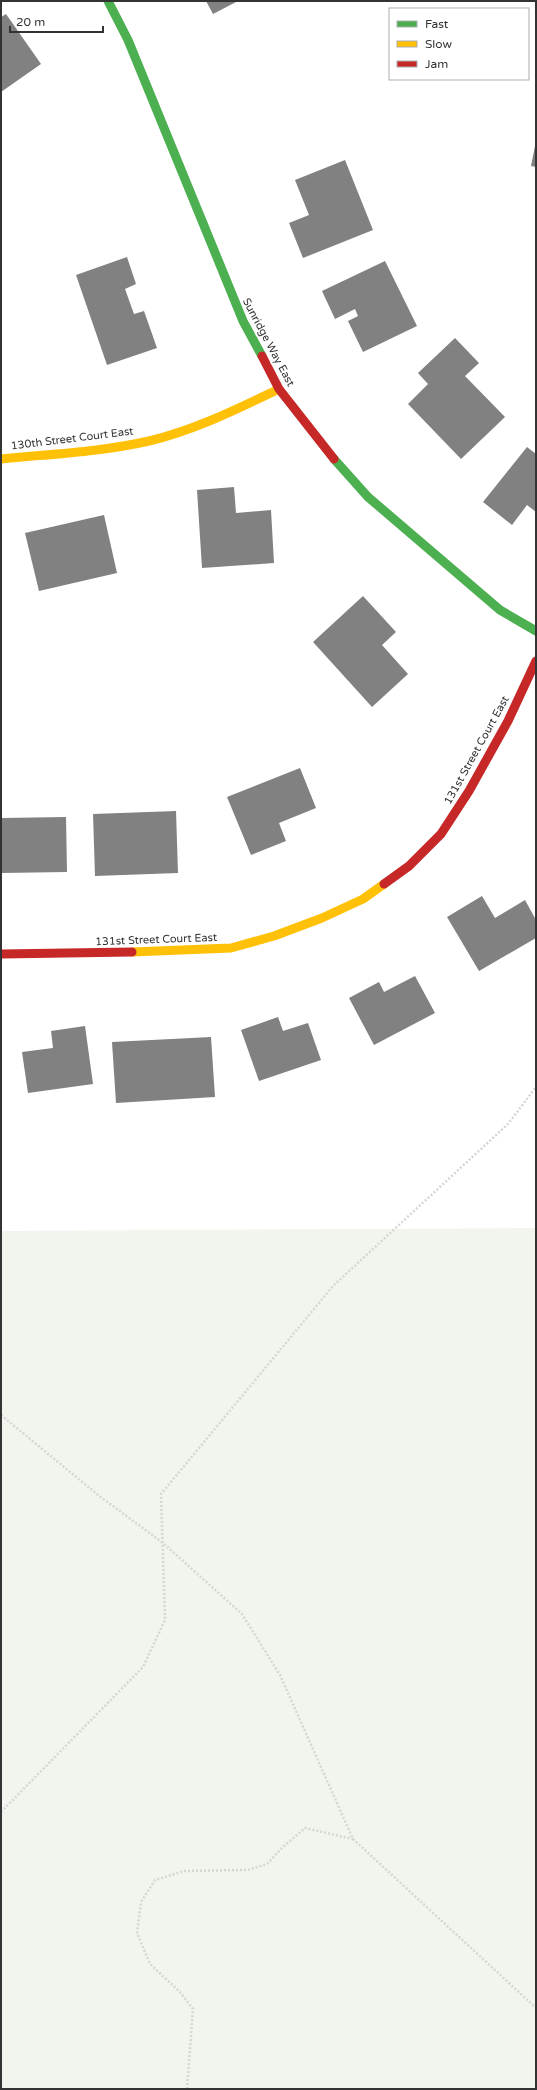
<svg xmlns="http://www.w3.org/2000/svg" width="537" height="2090" font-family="'Varela Round',sans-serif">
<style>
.green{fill:#f1f5ed}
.building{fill:#818181}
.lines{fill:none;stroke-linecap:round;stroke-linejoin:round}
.path{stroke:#d6d6d6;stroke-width:2.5;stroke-dasharray:2 2;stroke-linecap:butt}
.fast{stroke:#4caf50;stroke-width:9}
.slow{stroke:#ffc107;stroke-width:9}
.jam{stroke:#c62828;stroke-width:9}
.labels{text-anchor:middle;stroke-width:4;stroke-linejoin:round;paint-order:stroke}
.street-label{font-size:11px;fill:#333;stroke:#fff}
</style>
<rect width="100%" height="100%" fill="#fff"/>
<path class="green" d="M 536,1228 L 536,2089 L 1,2089 L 1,1231 Z"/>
<g class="building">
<path d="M 206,1 L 238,1 L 213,14 Z"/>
<path d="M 6,14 L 41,64 L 1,92 L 1,17 Z"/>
<path d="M 535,146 L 536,146 L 536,167 L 531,166 Z"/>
<path d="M 345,160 L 373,230 L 303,258 L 289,223 L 309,215 L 295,180 Z"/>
<path d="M 127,257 L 136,284 L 125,289 L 134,314 L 144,311 L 157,348 L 107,365 L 76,275 Z"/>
<path d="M 385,261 L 417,326 L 363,352 L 348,321 L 358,316 L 355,309 L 335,319 L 322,291 Z"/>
<path d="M 455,338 L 479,363 L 465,376 L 505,417 L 461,459 L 408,404 L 428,384 L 418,373 Z"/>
<path d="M 527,447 L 536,454 L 536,512 L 527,505 L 512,525 L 483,502 Z"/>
<path d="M 234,487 L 236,513 L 271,510 L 274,563 L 202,568 L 197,490 Z"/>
<path d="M 104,515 L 117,573 L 39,591 L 25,533 Z"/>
<path d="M 363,596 L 396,632 L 382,645 L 408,674 L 372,707 L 313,642 Z"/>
<path d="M 300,768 L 316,808 L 279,823 L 286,841 L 251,855 L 227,797 Z"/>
<path d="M 176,811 L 178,873 L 95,876 L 93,814 Z"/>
<path d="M 66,817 L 67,872 L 1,873 L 1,818 Z"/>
<path d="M 482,896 L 495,918 L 525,900 L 536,920 L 536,938 L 479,971 L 447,917 Z"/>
<path d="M 415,976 L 435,1013 L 374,1045 L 349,998 L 379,982 L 384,992 Z"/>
<path d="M 278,1017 L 283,1031 L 308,1023 L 321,1060 L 259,1081 L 241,1030 Z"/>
<path d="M 85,1026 L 93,1084 L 28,1093 L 22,1052 L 53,1048 L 51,1031 Z"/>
<path d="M 211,1037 L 215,1097 L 116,1103 L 112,1042 Z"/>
</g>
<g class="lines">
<g class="path">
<path d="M 1,1415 L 98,1495 L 163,1543 L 242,1614 L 280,1675 L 353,1839 L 536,2008"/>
<path d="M 1,1812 L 143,1667 L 165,1620 L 161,1494 L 333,1286 L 508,1124 L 536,1087"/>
<path d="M 187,2089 L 193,2009 L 180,1992 L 150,1964 L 137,1933 L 141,1902 L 155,1880 L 184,1871 L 248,1870 L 267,1864 L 284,1846 L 305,1828 L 353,1839"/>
</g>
<g class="fast">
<path d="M 108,1 L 128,40 L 243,321 L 262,356"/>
<path d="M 334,459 L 368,497 L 500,610 L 536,631"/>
</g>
<g class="slow">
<path d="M 1,459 C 50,454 101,452 149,441 C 195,430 237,409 279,389"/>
<path d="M 132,952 L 231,948 L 274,936 L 322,918 L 363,899 L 384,884"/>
</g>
<g class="jam">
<path d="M 262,356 L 279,389 L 334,459"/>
<path d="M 384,884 L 409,866 L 441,834 L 469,791 L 508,721 L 536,661"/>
<path d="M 1,954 L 132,952"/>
</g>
</g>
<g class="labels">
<g class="street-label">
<text transform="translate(269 342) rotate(62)" y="4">Sunridge Way East</text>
<text transform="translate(72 438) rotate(-7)" y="4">130th Street Court East</text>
<text transform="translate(476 750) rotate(-61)" y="4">131st Street Court East</text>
<text transform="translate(156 939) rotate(-2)" y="4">131st Street Court East</text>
</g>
</g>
<rect width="537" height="2090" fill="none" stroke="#333333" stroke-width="4"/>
<rect x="389" y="8" width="140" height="72" fill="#ffffff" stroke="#adadad"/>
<rect x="397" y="21" width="20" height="6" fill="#4caf50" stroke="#adadad"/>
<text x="425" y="28" font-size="12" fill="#333333">Fast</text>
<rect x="397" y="41" width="20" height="6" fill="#ffc107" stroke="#adadad"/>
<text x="425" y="48" font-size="12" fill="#333333">Slow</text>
<rect x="397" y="61" width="20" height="6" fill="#c62828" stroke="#adadad"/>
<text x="425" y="68" font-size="12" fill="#333333">Jam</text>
<path d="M10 26v6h93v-6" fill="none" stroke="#333333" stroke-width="2"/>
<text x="16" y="26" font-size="12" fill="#333333" stroke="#ffffff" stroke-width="3" paint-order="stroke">20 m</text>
</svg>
